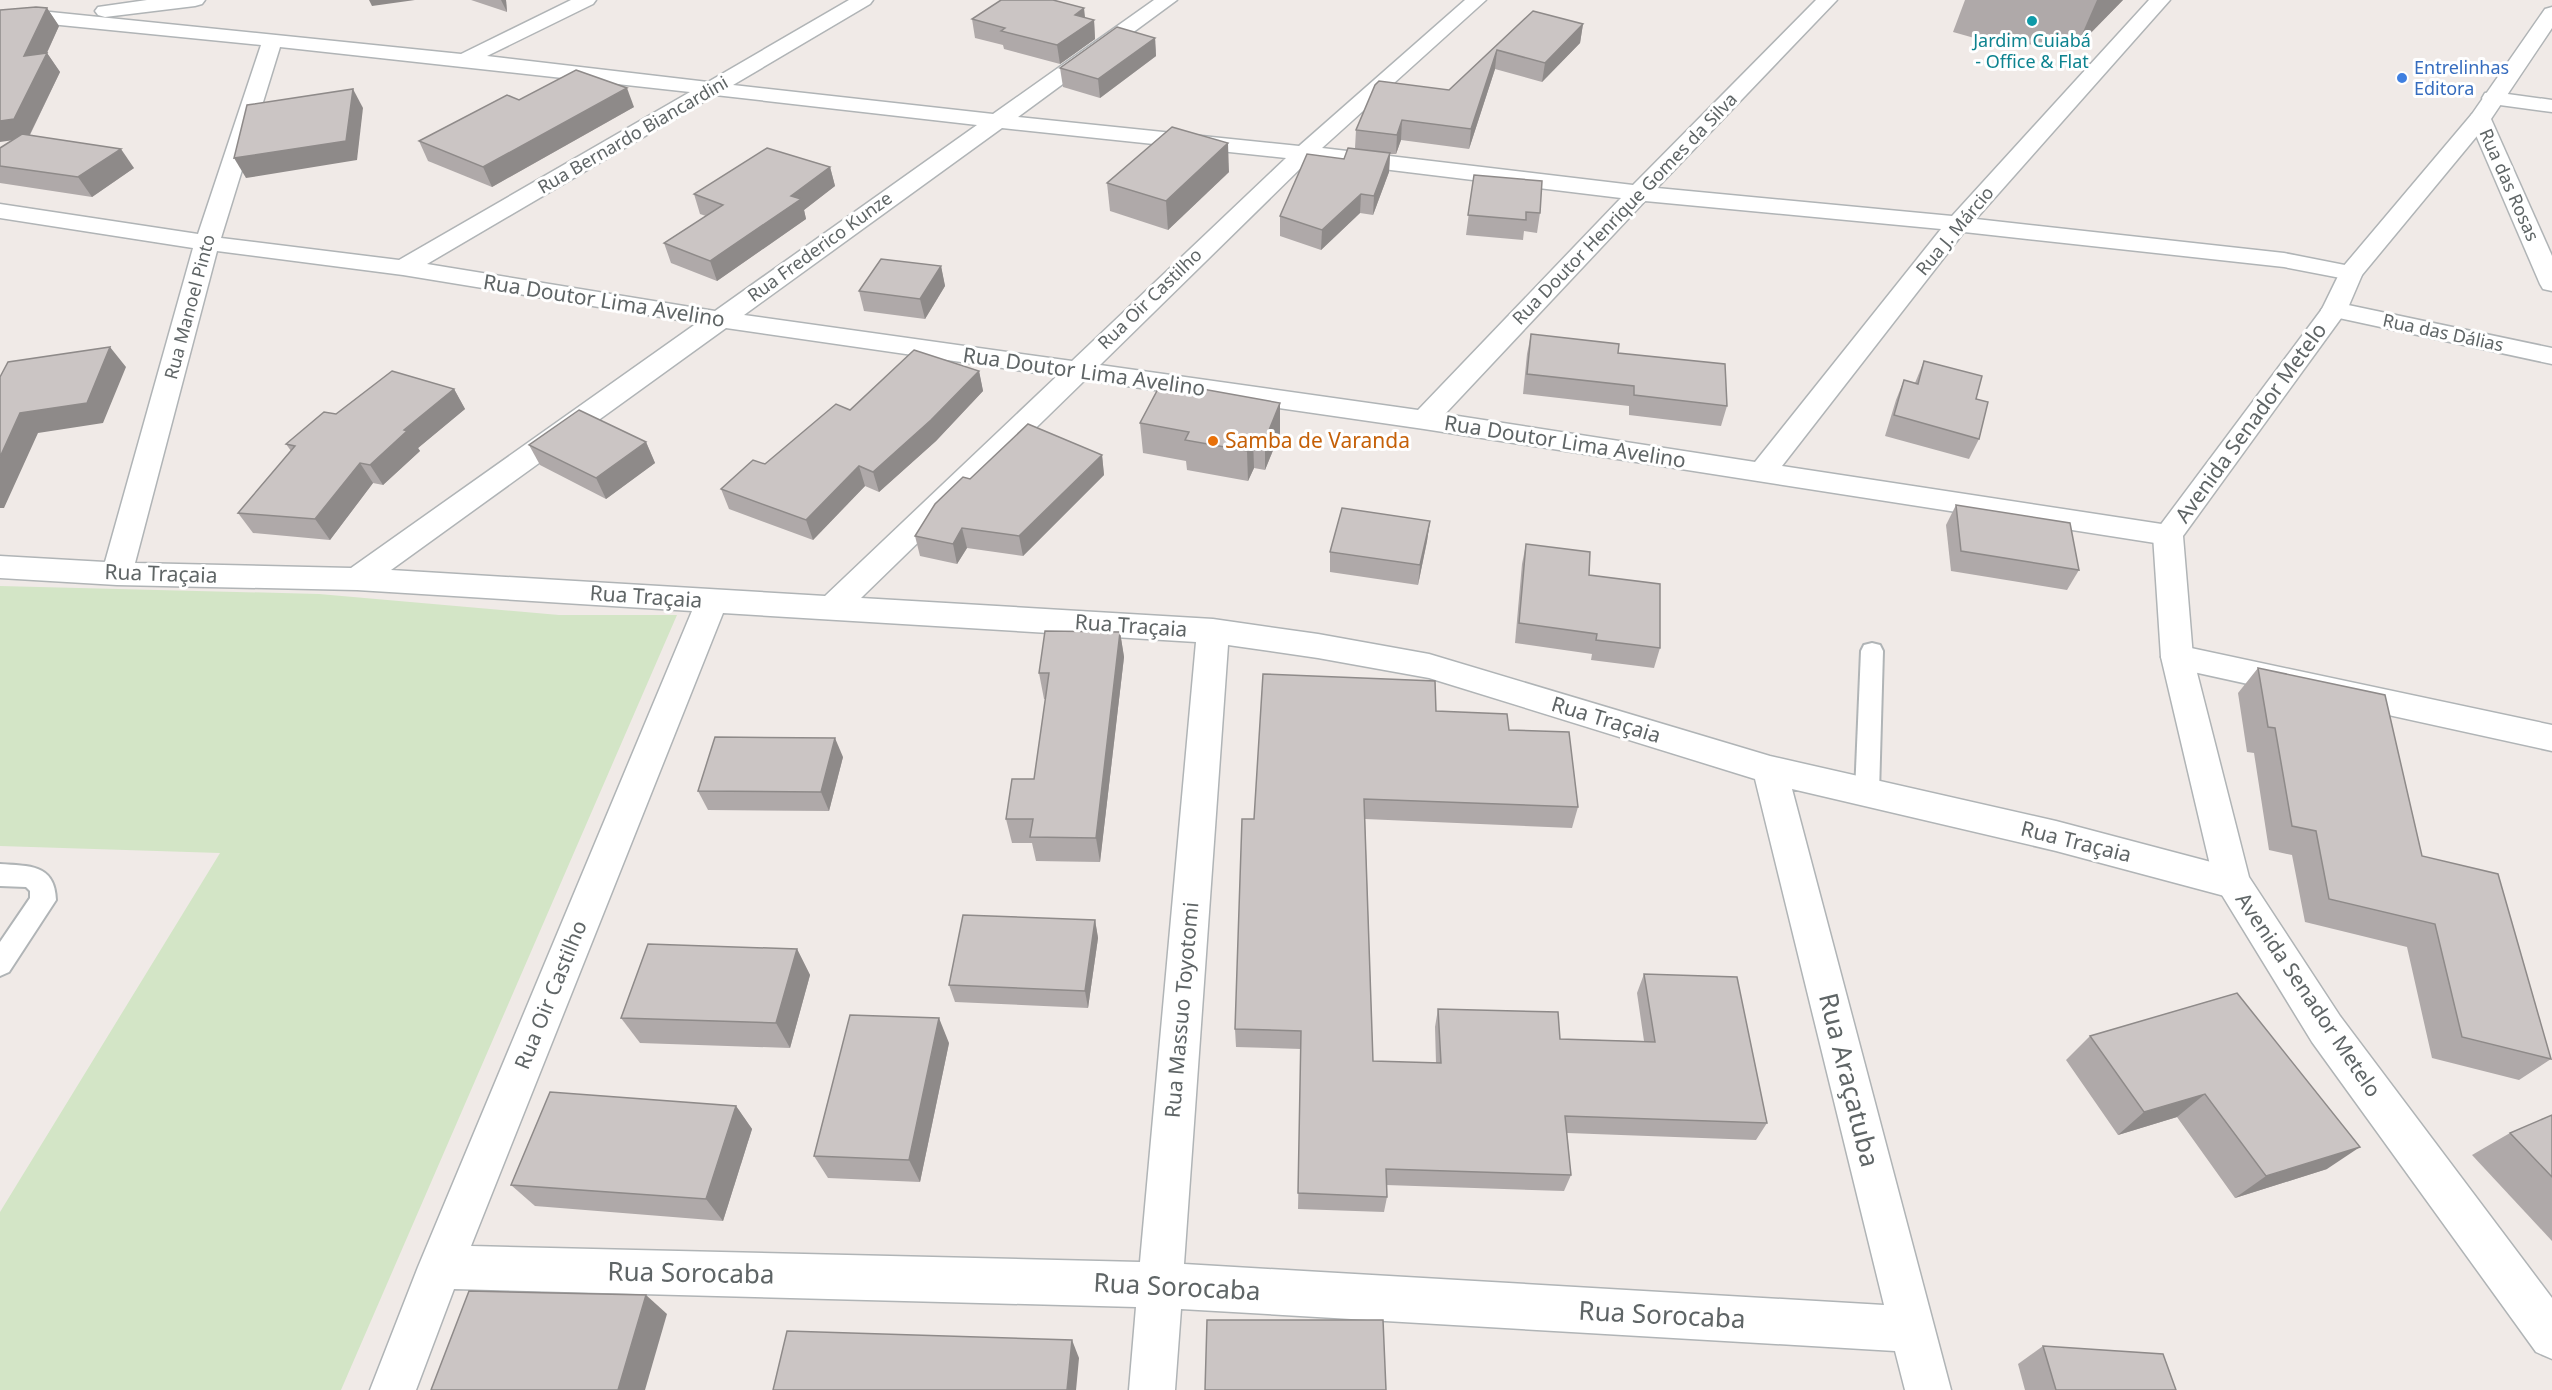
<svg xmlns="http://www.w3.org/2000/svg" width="2552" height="1390" font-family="'Noto Sans',sans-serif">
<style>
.green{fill:#d3e5c6}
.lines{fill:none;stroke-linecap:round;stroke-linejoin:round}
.service-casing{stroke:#b0b4b6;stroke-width:4}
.minor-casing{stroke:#b0b4b6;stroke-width:3}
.tertiary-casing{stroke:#b0b4b6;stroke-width:3}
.service{fill:#fff;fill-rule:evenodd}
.minor{fill:#fff;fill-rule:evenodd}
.tertiary{fill:#fff;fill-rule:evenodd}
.wall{fill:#afa9a9}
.shaded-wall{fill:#8e8a89}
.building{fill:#cbc5c4;stroke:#8e8a89;stroke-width:1.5}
.culture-dot{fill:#0f9aa8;stroke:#fff;stroke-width:2}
.shop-dot{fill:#3f7fe0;stroke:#fff;stroke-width:2}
.food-dot{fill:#e8710a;stroke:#fff;stroke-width:2}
.labels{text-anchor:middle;stroke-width:6;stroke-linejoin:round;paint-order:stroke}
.far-culture-label{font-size:18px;fill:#0d838f;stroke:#fff}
.far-shop-label{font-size:18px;fill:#366cbe;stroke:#fff;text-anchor:start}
.far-street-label{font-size:18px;fill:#5f6566;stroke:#fff}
.street-label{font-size:21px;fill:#5f6566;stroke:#fff}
.food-label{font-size:21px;fill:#c56008;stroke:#fff;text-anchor:start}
.near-street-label{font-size:26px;fill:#5f6566;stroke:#fff}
</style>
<rect width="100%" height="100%" fill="#f0eae7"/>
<path class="green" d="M 0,586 L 319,594 L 559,615 L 677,615 L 341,1390 L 0,1390 L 0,1212 L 220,853 L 0,846 Z"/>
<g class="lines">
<g class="service-casing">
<g id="service">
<path d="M 1872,643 L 1880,645 L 1883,651 L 1879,793 L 1875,800 L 1867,803 L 1859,800 L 1855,793 L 1861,651 L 1864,645 Z"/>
<path d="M 0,864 C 29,866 55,864 56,900 L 9,972 L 0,976 L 0,942 L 30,898 L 30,891 L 26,887 L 0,886 Z"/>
</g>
</g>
<g class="minor-casing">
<g id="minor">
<path d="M 147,0 L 205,0 L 202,4 L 195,6 L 105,17 L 98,15 L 95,11 L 98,7 Z"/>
<path d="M 571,0 L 596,0 L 593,4 L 487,56 L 708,82 L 849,0 L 873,0 L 870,4 L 733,85 L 993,114 L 1154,0 L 1177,0 L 1018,117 L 1299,146 L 1465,0 L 1486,0 L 1322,148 L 1633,185 L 1816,0 L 1837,0 L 1657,188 L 1952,216 L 2149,0 L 2170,0 L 1976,219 L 2284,253 L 2360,268 L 2363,273 L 2360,278 L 2351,280 L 2284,267 L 1964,232 L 1782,466 L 2168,525 L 2179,528 L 2183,535 L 2179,542 L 2168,545 L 1424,429 L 1085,380 L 861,598 L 1213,619 L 1318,634 L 1429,654 L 1770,756 L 2056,821 L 2245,871 L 2250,882 L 2245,893 L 2232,898 L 2056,851 L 1792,789 L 1951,1390 L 1905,1390 L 1895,1351 L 1181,1309 L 1175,1390 L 1129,1390 L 1136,1307 L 454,1289 L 416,1390 L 370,1390 L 418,1267 L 692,611 L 357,590 L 117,585 L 0,578 L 0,556 L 105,562 L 193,248 L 0,218 L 0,204 L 198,234 L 261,45 L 50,24 L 43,22 L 40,18 L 43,14 L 50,12 L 461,54 ZM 280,47 L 690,92 L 399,260 L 221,238 ZM 715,95 L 977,125 L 715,311 L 427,264 ZM 1002,128 L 1286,158 L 1072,361 L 744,315 ZM 1309,160 L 1621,198 L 1418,410 L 1100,365 ZM 1645,201 L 1941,229 L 1755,462 L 1445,414 ZM 217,251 L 403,275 L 697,323 L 351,568 L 135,563 ZM 726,328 L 1057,376 L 825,596 L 391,570 ZM 723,613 L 1196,642 L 1140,1262 L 471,1246 ZM 1228,645 L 1318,658 L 1429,678 L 1755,779 L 1884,1305 L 1184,1264 Z"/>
<path d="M 2493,92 L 2552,100 L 2552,112 L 2485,103 L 2482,98 L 2485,93 Z"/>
<path d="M 2480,112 L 2488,114 L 2491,119 L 2552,256 L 2552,291 L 2543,289 L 2540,284 L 2469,119 L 2472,114 Z"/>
<path d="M 2334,302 L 2552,348 L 2552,364 L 2325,315 L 2321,310 L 2325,305 Z"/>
<path d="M 2177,645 L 2552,725 L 2552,751 L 2166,666 L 2161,657 L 2166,648 Z"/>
</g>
</g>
<g class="tertiary-casing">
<path id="tertiary" d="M 2552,7 L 2552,28 L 2491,119 L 2362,275 L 2347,310 L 2183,536 L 2193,657 L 2249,877 L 2340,1016 L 2552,1298 L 2552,1359 L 2536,1352 L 2312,1042 L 2214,882 L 2161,657 L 2153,535 L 2322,309 L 2342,268 L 2472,114 L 2545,9 Z"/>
</g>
<use href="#service" class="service"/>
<use href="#minor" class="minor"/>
<use href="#tertiary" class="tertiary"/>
</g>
<g class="wall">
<path d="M 471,0 L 506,0 L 507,12 Z"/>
<path d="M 1965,0 L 2123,0 L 2076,48 L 1985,41 L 1953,32 Z"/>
<path d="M 47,8 L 59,26 L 47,53 L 60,72 L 30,135 L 134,168 L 92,197 L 0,183 L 0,148 L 12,140 Z"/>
<path d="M 1533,11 L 1583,24 L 1580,43 L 1542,82 L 1495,69 L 1469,149 L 1401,140 L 1396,154 L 1390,154 L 1389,172 L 1373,215 L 1360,213 L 1321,250 L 1280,236 L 1280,216 L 1355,148 L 1356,130 L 1449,90 Z"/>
<path d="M 1085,18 L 1094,20 L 1095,39 L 1060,64 L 1004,49 L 1003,45 L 975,38 L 972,19 Z"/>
<path d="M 1155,38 L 1156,56 L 1100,98 L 1063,87 L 1060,68 Z"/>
<path d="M 519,100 L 634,107 L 492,187 L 428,161 L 419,141 Z"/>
<path d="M 830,167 L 835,186 L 804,210 L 806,219 L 717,281 L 671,263 L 664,243 L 706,216 L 700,214 L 694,194 Z"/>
<path d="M 1229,172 L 1168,230 L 1110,211 L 1107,183 Z"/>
<path d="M 1474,175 L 1540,213 L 1537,233 L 1524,231 L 1523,240 L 1466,235 Z"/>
<path d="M 941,266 L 945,286 L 925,319 L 864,311 L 859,291 Z"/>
<path d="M 1531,334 L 1618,353 L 1727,406 L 1721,426 L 1629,415 L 1629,406 L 1523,394 L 1527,354 Z"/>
<path d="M 1924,361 L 1976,399 L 1979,439 L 1969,459 L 1885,436 L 1896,400 L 1904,380 L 1915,383 Z"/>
<path d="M 979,371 L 983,391 L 936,441 L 879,492 L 865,486 L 813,540 L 729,509 L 721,489 L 765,464 L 850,410 Z"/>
<path d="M 454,389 L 465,409 L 418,448 L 420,451 L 383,485 L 373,483 L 330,540 L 253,533 L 238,513 L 291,451 L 286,444 L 336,414 Z"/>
<path d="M 1140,423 L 1280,433 L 1265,470 L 1254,468 L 1248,481 L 1187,470 L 1186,461 L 1143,453 Z"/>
<path d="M 646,442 L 655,463 L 606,499 L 540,465 L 529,445 Z"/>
<path d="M 1102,455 L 1104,475 L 1023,556 L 967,548 L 957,564 L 920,556 L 915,536 L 970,479 Z"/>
<path d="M 1956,505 L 2079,570 L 2067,590 L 1951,571 L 1946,525 Z"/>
<path d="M 1430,521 L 1427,541 L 1418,585 L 1330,572 L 1330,552 Z"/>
<path d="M 1526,544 L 1660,648 L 1654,668 L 1591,660 L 1592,654 L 1515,643 L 1522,564 Z"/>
<path d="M 1120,632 L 1124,657 L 1100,862 L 1036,861 L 1032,843 L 1012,843 L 1006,819 L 1034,779 L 1046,699 L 1044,699 L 1039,673 Z"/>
<path d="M 2258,668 L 2422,856 L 2551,1059 L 2519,1080 L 2432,1058 L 2407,947 L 2305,922 L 2292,855 L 2269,850 L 2254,753 L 2247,752 L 2238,693 Z"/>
<path d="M 1436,711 L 1509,730 L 1578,807 L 1572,828 L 1365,819 L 1373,1061 L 1436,1063 L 1435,1027 L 1438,1009 L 1560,1039 L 1644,1041 L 1637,993 L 1644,974 L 1767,1123 L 1756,1140 L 1567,1133 L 1571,1175 L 1564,1191 L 1386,1185 L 1387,1197 L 1384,1212 L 1298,1209 L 1301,1049 L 1236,1047 L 1235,1029 L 1254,819 Z"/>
<path d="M 843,757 L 829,811 L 708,810 L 698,791 Z"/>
<path d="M 1095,920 L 1098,938 L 1088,1008 L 955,1002 L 949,985 Z"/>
<path d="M 797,949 L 810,975 L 790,1048 L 640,1043 L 621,1018 Z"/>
<path d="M 2237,993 L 2327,1169 L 2235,1198 L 2177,1117 L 2118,1135 L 2066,1060 L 2090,1036 Z"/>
<path d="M 949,1043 L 920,1182 L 828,1178 L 814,1156 Z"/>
<path d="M 736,1106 L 752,1129 L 723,1221 L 535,1206 L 511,1185 Z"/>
<path d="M 2552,1115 L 2552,1241 L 2472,1155 L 2510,1133 Z"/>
<path d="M 2043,1346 L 2176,1390 L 2025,1390 L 2018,1364 Z"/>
</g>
<g class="shaded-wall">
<path d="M 369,0 L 415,0 L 372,6 Z"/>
<path d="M 501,0 L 506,0 L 507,12 Z"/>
<path d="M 2097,0 L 2123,0 L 2076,48 Z"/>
<path d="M 47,8 L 59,26 L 43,61 L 47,53 L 60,72 L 28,138 L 0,142 L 0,121 L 24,56 Z"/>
<path d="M 1084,8 L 1086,26 L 1094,20 L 1095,39 L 1060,64 L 1057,45 L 1075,15 Z"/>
<path d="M 1583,24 L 1580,43 L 1542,82 L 1545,63 Z"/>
<path d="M 1155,38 L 1156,56 L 1100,98 L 1098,79 Z"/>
<path d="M 1497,50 L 1495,69 L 1469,149 L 1471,129 Z"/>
<path d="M 627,88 L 634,107 L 492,187 L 483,167 Z"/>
<path d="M 353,89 L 363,108 L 357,160 L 246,178 L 234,158 Z"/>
<path d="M 1402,120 L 1401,140 L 1396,154 L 1397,135 Z"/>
<path d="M 1228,143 L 1229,172 L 1168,230 L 1166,201 Z"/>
<path d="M 121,149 L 134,168 L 92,197 L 78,177 Z"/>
<path d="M 1390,153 L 1389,172 L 1373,215 L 1374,196 Z"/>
<path d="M 830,167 L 835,186 L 804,210 L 806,219 L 717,281 L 710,261 L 791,196 Z"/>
<path d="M 1361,194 L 1360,213 L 1321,250 L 1322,230 Z"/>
<path d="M 941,266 L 945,286 L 925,319 L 920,299 Z"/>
<path d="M 110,347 L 126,367 L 103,423 L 38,433 L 4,508 L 0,508 L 0,457 L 20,413 Z"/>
<path d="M 979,371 L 983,391 L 936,441 L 879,492 L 873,472 Z"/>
<path d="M 454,389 L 465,409 L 418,448 L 420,451 L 383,485 L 370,465 L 404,430 Z"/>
<path d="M 1280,403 L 1280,433 L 1265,470 L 1265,440 Z"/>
<path d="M 1253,438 L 1254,468 L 1248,481 L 1247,451 Z"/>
<path d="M 646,442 L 655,463 L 606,499 L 596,478 Z"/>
<path d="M 1102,455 L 1104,475 L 1023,556 L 1019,536 Z"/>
<path d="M 360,463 L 373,483 L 330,540 L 315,519 Z"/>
<path d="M 859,466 L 865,486 L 813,540 L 806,520 Z"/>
<path d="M 1430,521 L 1427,541 L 1418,585 L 1420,565 Z"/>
<path d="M 962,528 L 967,548 L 957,564 L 953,544 Z"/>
<path d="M 1120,632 L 1124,657 L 1100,862 L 1096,838 Z"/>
<path d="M 835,738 L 843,757 L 829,811 L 821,792 Z"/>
<path d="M 1095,920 L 1098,938 L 1088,1008 L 1085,991 Z"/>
<path d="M 797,949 L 810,975 L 790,1048 L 776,1023 Z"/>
<path d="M 939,1018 L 949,1043 L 920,1182 L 909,1160 Z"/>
<path d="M 2205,1094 L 2177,1117 L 2118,1135 L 2144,1112 Z"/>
<path d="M 736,1106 L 752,1129 L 723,1221 L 706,1199 Z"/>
<path d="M 2360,1147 L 2327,1169 L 2235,1198 L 2266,1176 Z"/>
<path d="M 646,1295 L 667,1314 L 645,1390 L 618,1390 Z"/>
<path d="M 1072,1340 L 1079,1358 L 1076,1390 L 1067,1390 Z"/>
</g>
<g class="building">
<path d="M 1001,0 L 1053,0 L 1084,8 L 1075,15 L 1094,20 L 1057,45 L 1001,31 L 1005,28 L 972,19 Z"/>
<path d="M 36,7 L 47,8 L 24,56 L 47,53 L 14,119 L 0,121 L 0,10 Z"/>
<path d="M 1533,11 L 1583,24 L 1545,63 L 1497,50 L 1471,129 L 1402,120 L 1397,135 L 1356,130 L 1375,85 L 1379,81 L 1449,90 Z"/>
<path d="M 1117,27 L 1155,38 L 1098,79 L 1060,68 Z"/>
<path d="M 576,70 L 627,88 L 483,167 L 419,141 L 507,95 L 519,100 Z"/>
<path d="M 353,89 L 346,141 L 234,158 L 247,105 Z"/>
<path d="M 1172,127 L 1228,143 L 1166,201 L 1107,183 Z"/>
<path d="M 22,134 L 121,149 L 78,177 L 0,166 L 0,148 Z"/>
<path d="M 767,148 L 830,167 L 791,196 L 801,199 L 710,261 L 664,243 L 723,205 L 694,194 Z"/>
<path d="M 1348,148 L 1390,153 L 1374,196 L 1361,194 L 1322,230 L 1280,216 L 1307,154 L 1344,159 Z"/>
<path d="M 1474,175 L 1542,181 L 1540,213 L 1526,212 L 1526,220 L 1468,215 Z"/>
<path d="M 881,259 L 941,266 L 920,299 L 859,291 Z"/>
<path d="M 1531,334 L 1619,344 L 1618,353 L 1725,364 L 1727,406 L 1634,395 L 1634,386 L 1527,374 Z"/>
<path d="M 110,347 L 87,403 L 20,413 L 0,457 L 0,377 L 8,362 Z"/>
<path d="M 914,350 L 979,371 L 931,420 L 873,472 L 859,466 L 806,520 L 721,489 L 753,460 L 765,464 L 836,404 L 850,410 Z"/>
<path d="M 1924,361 L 1982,376 L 1976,399 L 1988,402 L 1979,439 L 1894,415 L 1904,380 L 1918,384 Z"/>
<path d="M 392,371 L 454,389 L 404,430 L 407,431 L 370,465 L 360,463 L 315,519 L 238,513 L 295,446 L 286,444 L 324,412 L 336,414 Z"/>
<path d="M 1169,383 L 1280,403 L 1265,440 L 1253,438 L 1247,451 L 1185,440 L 1189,432 L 1140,423 L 1159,387 L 1167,388 Z"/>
<path d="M 579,410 L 646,442 L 596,478 L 529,445 Z"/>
<path d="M 1028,424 L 1102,455 L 1019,536 L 962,528 L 953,544 L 915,536 L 935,504 L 963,477 L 970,479 Z"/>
<path d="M 1956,505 L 2070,523 L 2079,570 L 1961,551 Z"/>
<path d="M 1342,508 L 1430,521 L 1420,565 L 1330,552 Z"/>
<path d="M 1526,544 L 1590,552 L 1589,575 L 1660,584 L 1660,648 L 1596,640 L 1597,634 L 1519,623 Z"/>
<path d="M 1045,631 L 1120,632 L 1096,838 L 1030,837 L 1033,819 L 1006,819 L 1012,779 L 1034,779 L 1049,673 L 1039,673 Z"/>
<path d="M 2258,668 L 2385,695 L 2422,856 L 2498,874 L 2551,1059 L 2462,1037 L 2435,924 L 2329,899 L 2316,831 L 2292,826 L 2275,728 L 2268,727 Z"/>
<path d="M 1263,674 L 1435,681 L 1436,711 L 1507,714 L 1509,730 L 1569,732 L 1578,807 L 1364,799 L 1373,1061 L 1441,1063 L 1438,1009 L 1558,1012 L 1560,1039 L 1655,1042 L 1644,974 L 1737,977 L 1767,1123 L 1565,1116 L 1571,1175 L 1386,1169 L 1387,1197 L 1298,1193 L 1301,1031 L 1235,1029 L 1242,819 L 1254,819 Z"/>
<path d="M 715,737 L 835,738 L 821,792 L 698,791 Z"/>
<path d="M 963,915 L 1095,920 L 1085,991 L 949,985 Z"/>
<path d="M 648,944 L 797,949 L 776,1023 L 621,1018 Z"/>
<path d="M 2237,993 L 2360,1147 L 2266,1176 L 2205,1094 L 2144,1112 L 2090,1036 Z"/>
<path d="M 850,1015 L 939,1018 L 909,1160 L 814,1156 Z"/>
<path d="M 550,1092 L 736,1106 L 706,1199 L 511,1185 Z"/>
<path d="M 2552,1115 L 2552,1177 L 2510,1133 Z"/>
<path d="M 469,1291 L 646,1295 L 618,1390 L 431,1390 Z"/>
<path d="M 1207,1320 L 1383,1320 L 1386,1390 L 1205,1390 Z"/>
<path d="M 787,1331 L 1072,1340 L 1067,1390 L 773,1390 Z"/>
<path d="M 2043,1346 L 2163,1354 L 2176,1390 L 2056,1390 Z"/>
</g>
<circle class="culture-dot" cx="2032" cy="21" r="6"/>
<circle class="shop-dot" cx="2402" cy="78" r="6"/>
<circle class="food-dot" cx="1213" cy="441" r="6"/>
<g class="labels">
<g class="far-culture-label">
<text x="2032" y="47">Jardim Cuiabá<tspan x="2032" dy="21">- Office &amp; Flat</tspan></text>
</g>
<g class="far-shop-label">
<text x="2414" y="74">Entrelinhas<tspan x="2414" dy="21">Editora</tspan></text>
</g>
<g class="far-street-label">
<text transform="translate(633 135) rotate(-30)" y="6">Rua Bernardo Biancardini</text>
<text transform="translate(2509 185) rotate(66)" y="6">Rua das Rosas</text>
<text transform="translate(1625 209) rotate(-46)" y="6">Rua Doutor Henrique Gomes da Silva</text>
<text transform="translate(1955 231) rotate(-50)" y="6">Rua J. Márcio</text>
<text transform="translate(820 247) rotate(-36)" y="6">Rua Frederico Kunze</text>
<text transform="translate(1150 299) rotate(-44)" y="6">Rua Oir Castilho</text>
<text transform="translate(190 307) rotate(-75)" y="6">Rua Manoel Pinto</text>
<text transform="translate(2443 333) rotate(12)" y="6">Rua das Dálias</text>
</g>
<g class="street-label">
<text transform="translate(604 301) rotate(9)" y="7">Rua Doutor Lima Avelino</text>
<text transform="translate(1084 372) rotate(8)" y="7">Rua Doutor Lima Avelino</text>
<text transform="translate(2251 423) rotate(-54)" y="7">Avenida Senador Metelo</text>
<text transform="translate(1565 442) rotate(9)" y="7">Rua Doutor Lima Avelino</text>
<text transform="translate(161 574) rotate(2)" y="7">Rua Traçaia</text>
<text transform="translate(646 597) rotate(4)" y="7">Rua Traçaia</text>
<text transform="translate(1131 626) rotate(4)" y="7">Rua Traçaia</text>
<text transform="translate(1606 720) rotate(17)" y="7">Rua Traçaia</text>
<text transform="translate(2076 842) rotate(14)" y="7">Rua Traçaia</text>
<text transform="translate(551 995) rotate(-68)" y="7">Rua Oir Castilho</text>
<text transform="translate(2308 995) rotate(56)" y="7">Avenida Senador Metelo</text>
<text transform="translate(1182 1010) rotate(-85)" y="7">Rua Massuo Toyotomi</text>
</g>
<g class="food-label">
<text x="1225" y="448">Samba de Varanda</text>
</g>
<g class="near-street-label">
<text transform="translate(1849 1080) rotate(76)" y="9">Rua Araçatuba</text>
<text transform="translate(691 1273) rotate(1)" y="9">Rua Sorocaba</text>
<text transform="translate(1177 1287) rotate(3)" y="9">Rua Sorocaba</text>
<text transform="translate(1662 1315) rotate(3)" y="9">Rua Sorocaba</text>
</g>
</g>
</svg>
